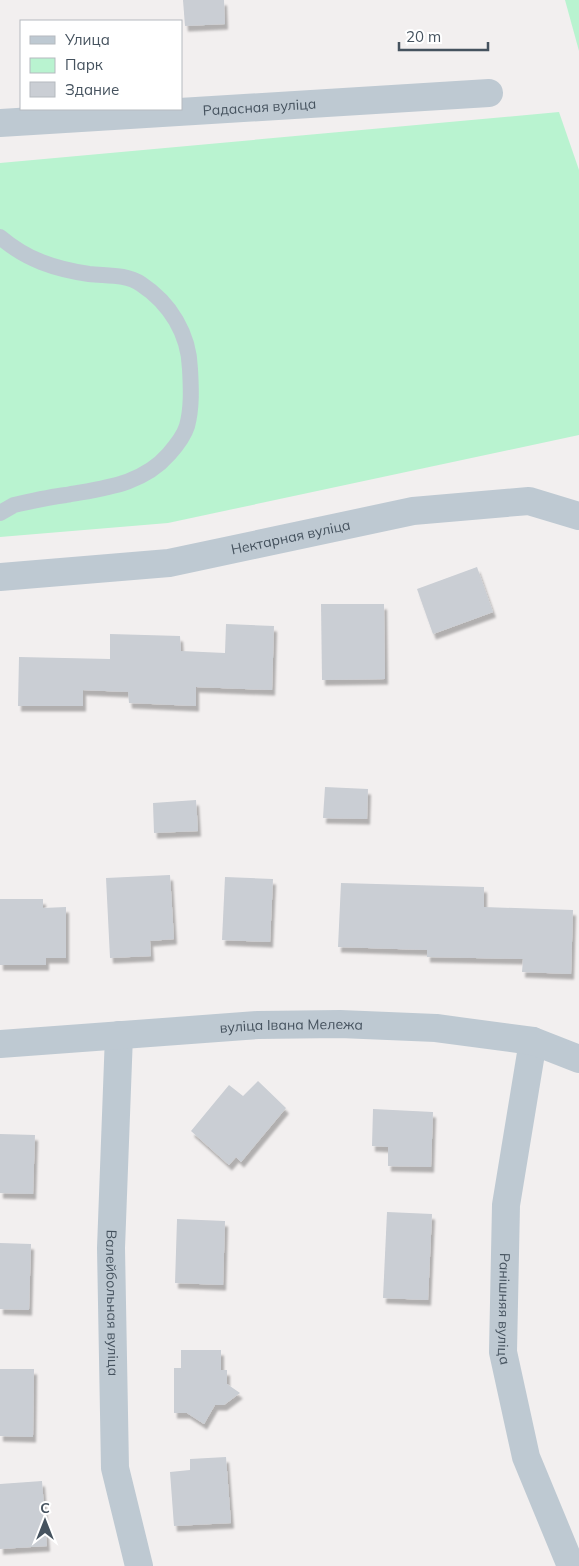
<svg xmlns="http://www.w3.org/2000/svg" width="579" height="1566" font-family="Mulish,sans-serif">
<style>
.green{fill:#b9f3d0}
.building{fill:#caced4;filter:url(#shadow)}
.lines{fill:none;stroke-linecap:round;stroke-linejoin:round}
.service{stroke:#bec9d2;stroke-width:16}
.minor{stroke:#bec9d2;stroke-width:28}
.labels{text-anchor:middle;stroke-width:4;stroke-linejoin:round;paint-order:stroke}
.street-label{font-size:14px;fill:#45525e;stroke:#fff}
</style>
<defs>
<filter id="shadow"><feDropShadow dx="3" dy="5.5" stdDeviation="1" flood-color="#0004"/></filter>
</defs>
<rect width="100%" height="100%" fill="#f2efef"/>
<g class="green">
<path d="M 565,0 L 579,0 L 579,51 Z"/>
<path d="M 559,112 L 579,170 L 579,435 L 168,523 L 0,537 L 0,163 Z"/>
</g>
<g class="building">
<path d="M 183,0 L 224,0 L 225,24 L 185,26 Z"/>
<path d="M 477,567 L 493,612 L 433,634 L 417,589 Z"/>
<path d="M 321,604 L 384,604 L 385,679 L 322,680 Z"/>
<path d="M 226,624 L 274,626 L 272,690 L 196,687 L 196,706 L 129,703 L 128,692 L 83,690 L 83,706 L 18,706 L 19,657 L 110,659 L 110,634 L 180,636 L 181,651 L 225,653 Z"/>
<path d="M 325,787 L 368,789 L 367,819 L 323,818 Z"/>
<path d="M 196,800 L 198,831 L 154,833 L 153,803 Z"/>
<path d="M 170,875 L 174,939 L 150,941 L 151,956 L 110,958 L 106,878 Z"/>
<path d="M 225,877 L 273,879 L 270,942 L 222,940 Z"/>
<path d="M 341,883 L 484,887 L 484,907 L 573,910 L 571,974 L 522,972 L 523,959 L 427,957 L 427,950 L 338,947 Z"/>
<path d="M 0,899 L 43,899 L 43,908 L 66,907 L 66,958 L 46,958 L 46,965 L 0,965 Z"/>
<path d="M 258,1081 L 286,1108 L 241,1162 L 236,1157 L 229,1165 L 191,1131 L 229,1085 L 243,1096 Z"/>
<path d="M 373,1109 L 433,1112 L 431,1167 L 388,1166 L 388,1147 L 372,1146 Z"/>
<path d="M 0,1134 L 35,1135 L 33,1194 L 0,1193 Z"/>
<path d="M 387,1212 L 432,1214 L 428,1300 L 383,1298 Z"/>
<path d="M 177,1219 L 225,1221 L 223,1285 L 175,1283 Z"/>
<path d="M 0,1243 L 31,1244 L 29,1310 L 0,1309 Z"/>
<path d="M 181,1350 L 221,1350 L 221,1370 L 227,1370 L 227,1384 L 240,1393 L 224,1405 L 215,1405 L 204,1424 L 187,1413 L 174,1413 L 174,1368 L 181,1368 Z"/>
<path d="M 0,1369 L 34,1369 L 33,1437 L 0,1436 Z"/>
<path d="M 226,1457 L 231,1523 L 174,1526 L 170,1472 L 190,1470 L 190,1459 Z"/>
<path d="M 42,1481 L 47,1546 L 0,1549 L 0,1484 Z"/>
</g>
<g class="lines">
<path class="service" d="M 0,237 C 27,260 55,269 89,274 C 107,276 126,274 141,284 C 170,303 189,334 190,369 C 191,387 192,408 187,426 C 184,436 176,446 169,454 C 142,485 104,488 66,495 C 49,497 32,501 14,505 L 0,513"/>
<g class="minor">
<path id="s1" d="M 0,123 L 489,93"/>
<path id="s2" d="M 0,577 L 169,563 L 413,511 L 529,501 L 579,516"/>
<path id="s3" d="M 119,1035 L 111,1248 L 115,1468 L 139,1566"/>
<path id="s4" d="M 533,1041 L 506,1205 L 503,1352 L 526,1457 L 571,1566"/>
<path id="s5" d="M 0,1044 L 258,1025 L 340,1024 L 436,1028 L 533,1041 L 579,1059"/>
</g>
</g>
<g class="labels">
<g class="street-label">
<text dy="5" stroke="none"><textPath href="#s1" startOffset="260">Радасная вуліца</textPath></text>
<text dy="5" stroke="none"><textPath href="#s2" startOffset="294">Нектарная вуліца</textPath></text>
<text dy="5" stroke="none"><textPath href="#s5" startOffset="292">вуліца Івана Мележа</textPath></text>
<text dy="5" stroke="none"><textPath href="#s3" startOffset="268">Валейбольная вуліца</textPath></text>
<text dy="5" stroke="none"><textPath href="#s4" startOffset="270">Ранішняя вуліца</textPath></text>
</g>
</g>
<rect x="20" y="20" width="162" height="90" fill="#ffffff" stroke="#b5babf"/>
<rect x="30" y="36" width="25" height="8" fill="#bec9d2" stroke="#b5babf"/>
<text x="65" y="45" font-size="15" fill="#45525e">Улица</text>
<rect x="30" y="58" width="25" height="15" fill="#b9f3d0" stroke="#b5babf"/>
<text x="65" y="70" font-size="15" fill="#45525e">Парк</text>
<rect x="30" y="82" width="25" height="15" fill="#caced4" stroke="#b5babf"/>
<text x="65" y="95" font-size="15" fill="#45525e">Здание</text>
<g transform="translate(45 1521)" stroke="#ffffff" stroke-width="4" paint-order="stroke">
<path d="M0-4L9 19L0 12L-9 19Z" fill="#45525e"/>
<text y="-8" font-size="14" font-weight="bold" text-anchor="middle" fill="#45525e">С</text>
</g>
<path d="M399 42v8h89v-8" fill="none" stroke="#45525e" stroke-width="2.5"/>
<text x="406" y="42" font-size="15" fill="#45525e" stroke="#ffffff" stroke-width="4" paint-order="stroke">20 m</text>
</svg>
